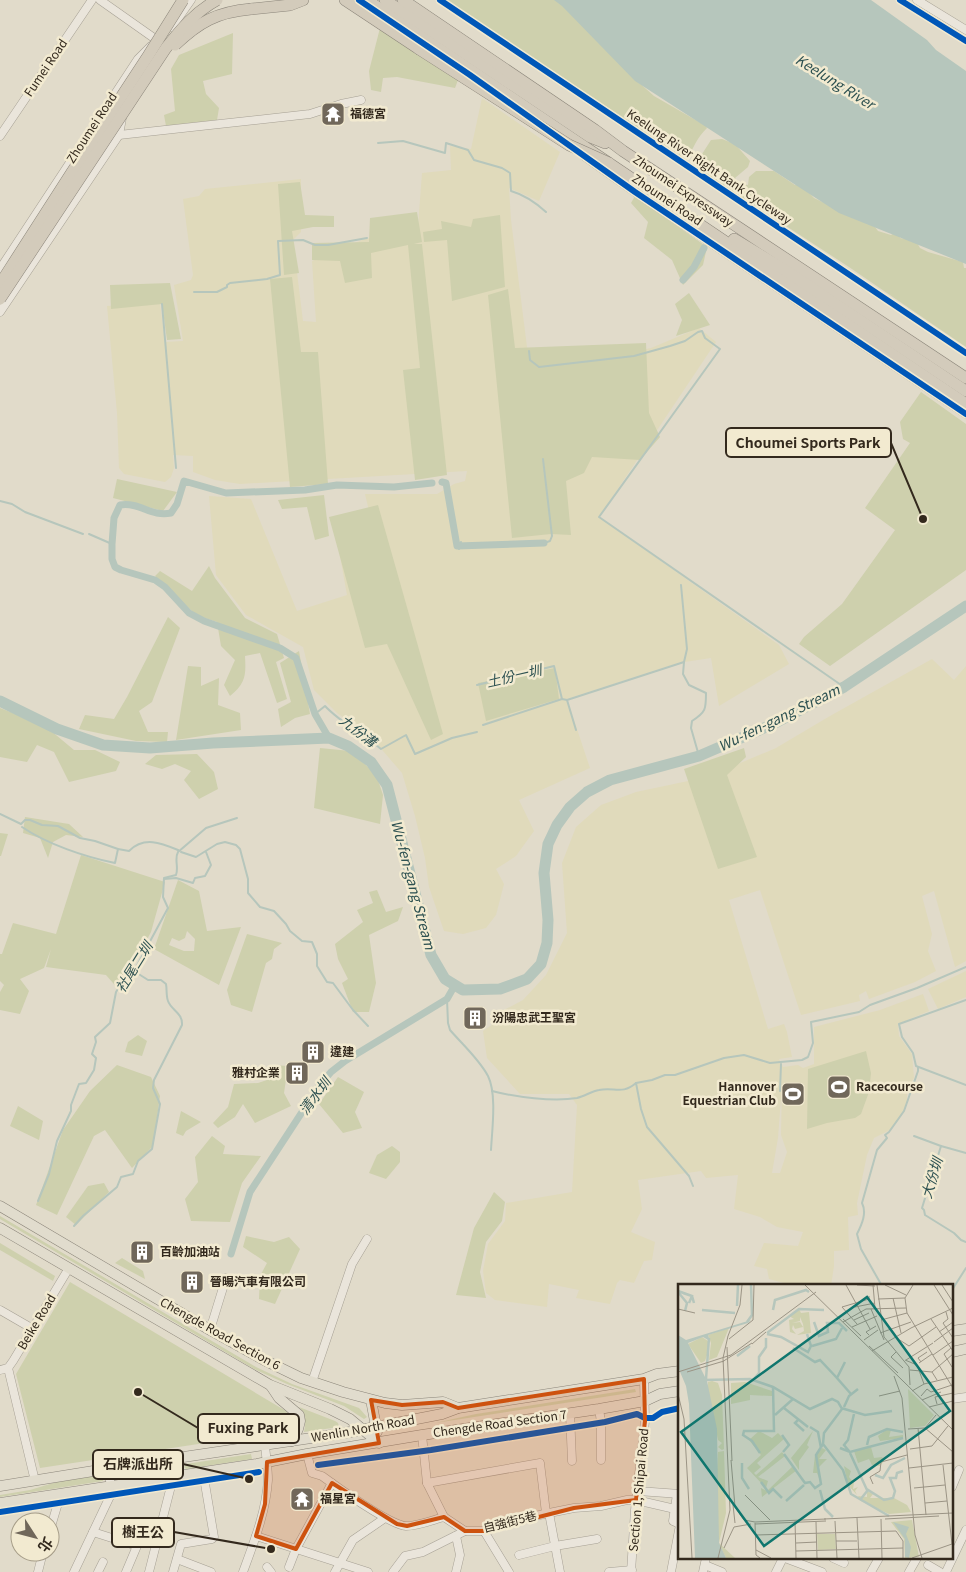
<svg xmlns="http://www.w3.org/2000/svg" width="966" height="1572" font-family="Georgia,'Noto Sans TC',serif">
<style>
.farmland{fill:#e0dabb;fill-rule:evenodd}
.green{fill:#ced0ad;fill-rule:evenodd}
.water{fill:#b6c6bc}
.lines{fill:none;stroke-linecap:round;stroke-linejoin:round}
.stream{stroke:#b6c6bc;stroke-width:2}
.canal{stroke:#b6c6bc;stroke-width:7}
.river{stroke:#b6c6bc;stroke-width:11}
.minor-casing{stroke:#a6a094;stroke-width:9}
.major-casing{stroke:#8b857a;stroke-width:11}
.highway-casing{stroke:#8b857a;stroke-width:12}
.minor{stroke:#eae5db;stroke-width:8}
.major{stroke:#e1dccd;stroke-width:10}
.highway{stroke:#d3cbbb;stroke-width:11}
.highway-bridge-casing{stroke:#8b857a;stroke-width:12;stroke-linecap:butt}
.highway-bridge{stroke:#d3cbbb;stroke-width:11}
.cycleway-casing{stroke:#f2ead0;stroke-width:9}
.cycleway{stroke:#0057b8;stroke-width:6}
.marked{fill:#cd520f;fill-opacity:0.2;stroke:#cd520f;stroke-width:4;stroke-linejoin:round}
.labels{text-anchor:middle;stroke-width:5;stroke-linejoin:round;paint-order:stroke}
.street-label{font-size:12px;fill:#33291d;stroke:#f2ead0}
.poi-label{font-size:12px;font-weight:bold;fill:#33291d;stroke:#f2ead0;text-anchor:start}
.water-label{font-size:14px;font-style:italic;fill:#2d5151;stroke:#f2ead0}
.inset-river{fill:none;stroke:#b6c6bc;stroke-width:2.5}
.inset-road{fill:none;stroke:#9b9485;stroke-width:1}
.view{fill:#0f766e;fill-opacity:0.15;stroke:#0f766e;stroke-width:2.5}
.inset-edge{fill:none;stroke:#33291d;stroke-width:2.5}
.leader{fill:none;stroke:#33291d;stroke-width:2}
.callout-dot{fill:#33291d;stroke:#f2ead0;stroke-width:2}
.callout{fill:#f2ead0;stroke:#33291d;stroke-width:2}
.callout-label{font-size:14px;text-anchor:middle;font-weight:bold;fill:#33291d}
</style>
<rect width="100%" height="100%" fill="#e1dbca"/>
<g class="farmland">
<path d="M 482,98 L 560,152 L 539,201 L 509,188 L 511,220 L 528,355 L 627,353 L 651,348 L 699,328 L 716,342 L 599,517 L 779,645 L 789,664 L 719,706 L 711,658 L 678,663 L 567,699 L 590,768 L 519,800 L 534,831 L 516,856 L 496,869 L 504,884 L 496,915 L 486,928 L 463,934 L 444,931 L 429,887 L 425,858 L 415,816 L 402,773 L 371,737 L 337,713 L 314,690 L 303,647 L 246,615 L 216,575 L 209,496 L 251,499 L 297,611 L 347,595 L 340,556 L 376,540 L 365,494 L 437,494 L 454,484 L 465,481 L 467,471 L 240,484 L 215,480 L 193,472 L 193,456 L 173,455 L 174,468 L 171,477 L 165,482 L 124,474 L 119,468 L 117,413 L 107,306 L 160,304 L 165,342 L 183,341 L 174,285 L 191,280 L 193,275 L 183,199 L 199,196 L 205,189 L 301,179 L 301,232 L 293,240 L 303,321 L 316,322 L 312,261 L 362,240 L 418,226 L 422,173 L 451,170 L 450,146 L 471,149 Z"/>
<path d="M 932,659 L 954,680 L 966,666 L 966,961 L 955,967 L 934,891 L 922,896 L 932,934 L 928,951 L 936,971 L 915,982 L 869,999 L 866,991 L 859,995 L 860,1001 L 801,1015 L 760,890 L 729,900 L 768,1029 L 784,1024 L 787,1032 L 792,1057 L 779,1059 L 783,1067 L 798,1065 L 803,1068 L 814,1064 L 814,1027 L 880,1010 L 923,994 L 929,1011 L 898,1024 L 899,1036 L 912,1054 L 914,1078 L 907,1089 L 907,1104 L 900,1118 L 890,1130 L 874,1138 L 867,1155 L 857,1203 L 858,1215 L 848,1217 L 849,1250 L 834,1251 L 834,1266 L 831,1286 L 795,1286 L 769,1279 L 767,1269 L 754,1266 L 764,1243 L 798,1246 L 803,1232 L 777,1227 L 760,1217 L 734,1209 L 738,1175 L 706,1178 L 701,1171 L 638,1180 L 642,1209 L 631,1232 L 655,1242 L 652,1260 L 644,1261 L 634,1283 L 620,1280 L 617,1283 L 610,1304 L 576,1298 L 579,1290 L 549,1284 L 547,1307 L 495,1300 L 486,1293 L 483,1271 L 488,1244 L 505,1221 L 506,1203 L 572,1192 L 577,1105 L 569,1094 L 520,1094 L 487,1058 L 483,1031 L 503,1017 L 504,1010 L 523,1000 L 546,975 L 567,933 L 562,863 L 576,827 L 601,805 L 636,792 L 707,777 L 776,748 L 830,716 ZM 782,1085 L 781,1135 L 787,1152 L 780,1173 L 772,1173 L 778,1138 Z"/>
<path d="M 966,971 L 966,997 L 938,1009 L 928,989 Z"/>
</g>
<g class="green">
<path d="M 446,0 L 558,0 L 635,79 L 654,96 L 706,126 L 707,128 C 696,139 694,147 687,160 Z"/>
<path d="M 380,28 L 458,80 L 455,88 L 397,77 L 383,78 L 381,92 L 371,90 L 369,71 Z"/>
<path d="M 233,33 L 232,74 L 203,81 L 206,94 L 219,108 L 217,120 L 166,126 L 164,115 L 175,111 L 171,69 L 179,55 Z"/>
<path d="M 722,139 L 735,144 L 750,161 L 748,167 L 735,178 L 738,183 L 748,185 L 749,177 L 756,171 L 774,171 L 795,185 L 802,185 L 814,198 L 875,227 L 878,231 L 891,235 L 896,232 L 899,233 L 900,238 L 916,241 L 920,248 L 928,252 L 963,262 L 964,268 L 966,268 L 966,347 L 849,267 L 697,168 L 702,154 L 711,140 Z"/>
<path d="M 300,182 L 305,215 L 334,216 L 334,227 L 313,227 L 292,231 L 299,273 L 284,275 L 278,184 Z"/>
<path d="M 635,196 L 707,247 L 703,265 L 683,285 L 672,260 L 644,238 L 648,222 L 631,203 Z"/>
<path d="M 417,212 L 422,242 L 414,244 L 422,244 L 447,475 L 415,480 L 403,370 L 420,368 L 408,245 L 371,253 L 372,278 L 345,283 L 340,261 L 312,260 L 312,243 L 369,242 L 370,218 Z"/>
<path d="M 500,215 L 505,287 L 452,301 L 447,240 L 424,242 L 423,232 L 442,229 L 441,221 L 471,227 L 473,219 Z"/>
<path d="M 292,277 L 301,352 L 318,352 L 328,484 L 290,487 L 270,279 Z"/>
<path d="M 170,283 L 181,339 L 167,340 L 162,304 L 111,309 L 110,285 Z"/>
<path d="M 508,289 L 515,348 L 646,343 L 649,413 L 660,437 L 640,460 L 592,457 L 584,473 L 566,481 L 571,535 L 551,534 L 512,538 L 488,295 Z"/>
<path d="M 689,293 L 710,325 L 676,336 L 682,320 L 675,304 Z"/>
<path d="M 921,392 L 966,424 L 966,570 L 830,666 L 799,644 L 804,637 L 842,604 L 895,530 L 865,508 L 910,443 L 903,439 L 900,422 Z"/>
<path d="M 117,479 L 177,492 L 163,511 L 113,498 Z"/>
<path d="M 324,495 L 329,536 L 315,540 L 307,507 L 282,509 L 278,500 Z"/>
<path d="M 378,505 L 443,734 L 431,740 L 387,644 L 365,648 L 329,517 Z"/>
<path d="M 209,566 L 215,578 L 245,618 L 277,634 L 284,658 L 276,662 L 287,699 L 277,703 L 260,653 L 245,656 C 246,675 246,683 230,696 L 224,685 L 235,660 L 221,646 L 217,622 L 196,615 L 155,576 L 160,571 L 192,591 Z"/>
<path d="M 168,617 L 180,628 L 152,702 L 139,711 L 148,732 L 168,732 L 167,742 L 136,741 L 79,729 L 85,715 L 114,719 L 127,697 Z"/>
<path d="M 299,651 L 310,714 L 295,718 L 281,727 L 278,709 L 291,702 L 280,663 Z"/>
<path d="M 188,666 L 201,667 L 201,686 L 219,678 L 218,705 L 240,713 L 241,730 L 176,740 Z"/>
<path d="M 555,668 L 559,699 L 486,721 L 478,683 Z"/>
<path d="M 0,708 L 44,725 L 74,750 L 95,750 L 120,762 L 116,771 L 69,782 L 54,752 L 37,745 L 27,762 L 0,757 Z"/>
<path d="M 320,748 L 350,751 L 376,774 L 383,795 L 380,824 L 314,808 Z"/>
<path d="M 744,748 L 746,757 L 727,775 L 757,857 L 718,869 L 684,769 Z"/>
<path d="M 197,754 L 214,772 L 218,789 L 199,799 L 184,780 L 191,771 L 175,764 L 162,769 L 145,764 L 156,755 Z"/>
<path d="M 25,817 L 69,824 L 83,837 L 66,835 L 53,842 L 48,858 L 40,838 L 23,833 Z"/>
<path d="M 0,833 L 8,834 L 1,856 L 0,856 Z"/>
<path d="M 81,855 L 165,882 L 151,932 L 120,991 L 106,975 L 46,967 L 51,949 L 44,968 L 20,979 L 29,991 L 20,1014 L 0,1010 L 0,992 L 4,985 L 0,981 L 0,954 L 2,954 L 13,923 L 56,934 Z"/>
<path d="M 178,880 L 199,891 L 207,931 L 241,927 L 219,985 L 154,949 ZM 187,931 L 195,939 L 194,951 L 184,951 L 169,945 L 172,938 L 179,941 L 185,938 Z"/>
<path d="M 377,890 L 386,912 L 403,907 L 398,921 L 369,935 L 376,983 L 369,1012 L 353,1012 L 342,983 L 348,979 L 338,959 L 335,944 L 363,922 L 357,910 L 373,903 L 369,892 Z"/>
<path d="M 247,934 L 282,943 L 274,949 L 272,959 L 266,963 L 252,1012 L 231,1005 L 227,990 Z"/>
<path d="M 138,1035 L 147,1041 L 142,1056 L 125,1052 L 128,1042 Z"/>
<path d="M 866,1051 L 871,1073 L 869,1092 L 861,1114 L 855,1118 L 827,1123 L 807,1129 L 808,1069 Z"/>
<path d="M 117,1065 L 151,1077 L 160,1096 L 153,1146 L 132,1168 L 105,1130 L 94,1136 L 57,1215 L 36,1205 L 63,1130 L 90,1091 Z"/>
<path d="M 272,1065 L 288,1066 L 284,1093 L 291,1106 L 255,1123 L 243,1104 L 235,1117 L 218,1128 L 213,1123 L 228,1107 L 234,1084 L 258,1083 L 273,1078 Z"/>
<path d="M 338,1077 L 364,1092 L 355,1112 L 362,1128 L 343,1133 L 319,1104 Z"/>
<path d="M 18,1106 L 43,1121 L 39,1140 L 10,1126 Z"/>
<path d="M 181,1111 L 201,1122 L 186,1131 L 183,1136 L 176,1133 Z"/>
<path d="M 212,1136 L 225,1146 L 223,1154 L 261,1156 L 242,1183 L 230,1222 L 191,1221 L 185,1199 L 198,1182 L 195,1157 Z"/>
<path d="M 392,1146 L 400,1152 L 400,1162 L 386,1179 L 369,1173 L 377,1155 Z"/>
<path d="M 104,1183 L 109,1192 L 76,1225 L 66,1217 L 88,1186 Z"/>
<path d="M 494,1192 L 505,1202 L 502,1221 L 486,1242 L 480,1272 L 486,1298 L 456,1295 L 474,1228 Z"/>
<path d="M 0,1216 L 256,1367 L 292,1384 L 359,1408 L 367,1417 L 364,1419 L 344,1406 L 287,1384 L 254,1369 L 0,1219 Z"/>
<path d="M 246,1236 L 274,1242 L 289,1237 L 300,1249 L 275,1304 L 259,1299 L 260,1276 L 267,1263 L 243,1247 Z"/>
<path d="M 0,1243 L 55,1276 L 53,1281 L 0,1250 Z"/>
<path d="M 122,1258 L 143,1271 L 145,1279 L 115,1263 Z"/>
<path d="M 70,1282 L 286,1411 C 298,1427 284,1429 271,1433 L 40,1468 L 16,1374 Z"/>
<path d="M 635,1389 L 636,1392 L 435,1423 L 476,1414 Z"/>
<path d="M 299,1407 L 335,1421 L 338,1423 L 339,1427 L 304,1432 C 306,1423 306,1414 299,1407 Z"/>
<path d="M 251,1454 L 252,1459 L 186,1469 L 184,1467 L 186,1464 Z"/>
<path d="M 102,1475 L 103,1481 L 0,1497 L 0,1495 L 30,1490 L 60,1481 Z"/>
</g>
<path class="water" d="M 554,0 L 871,0 L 927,40 L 936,50 L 966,71 L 966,264 L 839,213 L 635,81 L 562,6 Z"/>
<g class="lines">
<g class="stream">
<path d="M 378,143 L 403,141 L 445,153 L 446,143 L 468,150 L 474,160 L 502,168 L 510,173 L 511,191 C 525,195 535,202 546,212"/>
<path d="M 194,292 L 217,292 L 227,287 L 227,285 L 230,283 L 267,279 L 280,275 L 278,241 L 303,240 L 315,245 L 328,245 L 367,238"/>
<path d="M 162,304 L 176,468"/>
<path d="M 529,351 L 530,360 L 539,367 L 634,356 L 670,346 L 685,341 L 698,332 L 702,331 L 705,338 L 720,349 L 599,517 L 844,687"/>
<path d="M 543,459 L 552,536 L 550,541 L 544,543"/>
<path d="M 0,501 L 12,504 L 25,512 L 83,534"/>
<path d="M 89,534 L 112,544"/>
<path d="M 459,549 L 461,542"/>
<path d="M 681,585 L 687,649 L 684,662 L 683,674 L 689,685 L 706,693 C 706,709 706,712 692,721 L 691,728 L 699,756"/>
<path d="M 965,607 L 966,610"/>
<path d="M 477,685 L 554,666 L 562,699"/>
<path d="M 567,700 L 576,730"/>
<path d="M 315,714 L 325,706 C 341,723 363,734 381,749 L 406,735 L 415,754 L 452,738 L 477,732"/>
<path d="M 483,725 L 562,699 L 567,700 L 684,662"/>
<path d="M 0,814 L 21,824 L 25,820 L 30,820 L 42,825 L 58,826 L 80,838 L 95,841 L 118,849 L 129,851 C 144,836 161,843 178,850"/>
<path d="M 22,827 C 47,844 85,857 115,863 L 118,849"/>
<path d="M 181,852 L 196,857 L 217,844 L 225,842 L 236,845 L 240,849 L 248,879 L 248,893 L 260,907 L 274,911 L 286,924 L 290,931 L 302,941 L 312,942 L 317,954 L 317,966 L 327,982 L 333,983 L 353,1010 L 368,1026"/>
<path d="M 164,879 L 176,878 L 193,883 L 195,878 L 205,876 L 211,865 L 206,852"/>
<path d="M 447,999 L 448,1023 L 450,1030 C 462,1044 479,1059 488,1076 C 497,1094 492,1130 491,1150"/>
<path d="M 966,1000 L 899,1024 L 902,1037 L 913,1053 L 916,1066 L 966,1085"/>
<path d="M 636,1083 L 652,1080 L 665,1075 L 675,1075 L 724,1058 L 744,1055 L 770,1063 L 802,1060 L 808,1057 L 813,1043 L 811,1022 L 859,1012 L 870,1005 L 917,988 L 966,967"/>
<path d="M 492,1091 C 515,1097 553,1102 577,1098 C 585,1096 592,1091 599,1090 C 615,1087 622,1095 636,1083 L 641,1109 L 647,1127 L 689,1176 L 693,1186"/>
<path d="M 780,1091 L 781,1064"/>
<path d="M 914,1136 L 941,1146"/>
<path d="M 966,1153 L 941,1146 L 922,1208 L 924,1210 L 925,1215 L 954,1233 L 961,1240 L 966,1242"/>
<path d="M 38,1201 L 49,1174 L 57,1141 L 71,1111 L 71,1105 L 79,1084 L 86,1083 L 94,1070 L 96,1058 L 92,1054 L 96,1042 L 95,1037 L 110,1023 L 116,992 L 127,975 L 134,971 L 168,908 L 163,897 L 164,878 L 176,875 C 179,867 174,859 178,852 L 206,828 L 237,818"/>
<path d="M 74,1226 L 83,1216 L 117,1187 L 121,1177 L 133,1174 L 138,1161 L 152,1149 L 160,1104 L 153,1088 L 154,1080 L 182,1025 C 183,1013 171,1010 168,1001 C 166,996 167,989 166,984 L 161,980 L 148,980 L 134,971"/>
<path d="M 882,1286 L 861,1249 L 857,1234 C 862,1224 867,1213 862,1203 L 877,1150 L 887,1138 L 885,1135 L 889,1132 L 904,1111 L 918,1071 L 918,1067"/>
<path d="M 952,1290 L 966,1268"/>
</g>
<g class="canal">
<path d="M 683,280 L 694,267 L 704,248"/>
<path d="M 442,482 L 446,483 L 457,546 L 544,543"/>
<path d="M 329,738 L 315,714 L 296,658 L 280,648 L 204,621 L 189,613 L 165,587 L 155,580 L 121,570 L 115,567 L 112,559 L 112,544 L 114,518 L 120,505 C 141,502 150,517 171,513 L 177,504 L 184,481 L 226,493 L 305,490 L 337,485 L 394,487 L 432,483"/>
<path d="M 231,1254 L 250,1192 L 319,1086 L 331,1072 L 345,1061 L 447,999 L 455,985"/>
</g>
<path class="river" d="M 0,701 L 57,729 L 103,745 L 150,748 L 213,743 L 329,738 L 348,746 L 371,762 L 387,785 L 431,955 L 445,979 L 463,990 L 500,989 L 527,979 L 541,964 L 547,943 L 548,920 L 544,873 L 548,844 L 557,825 L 570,807 L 587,792 L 610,780 L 699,756 L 771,725 L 844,687 L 966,606"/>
<g class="minor-casing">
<g id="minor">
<path d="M 100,0 L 161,43"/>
<path d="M 359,0 L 369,7"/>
<path d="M 917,0 L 966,30"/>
<path d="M 172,27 L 191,0"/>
<path d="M 119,135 L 310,114 L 341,104 L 361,100"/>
<path d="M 0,136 L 92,0"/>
<path d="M 584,156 L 635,192 L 966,414"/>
<path d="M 0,269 L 138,59 L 151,46"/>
<path d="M 0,312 L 119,135 L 122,118"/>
<path d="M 0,1310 L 33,1329"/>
<path d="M 210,1330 L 226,1278"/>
<path d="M 8,1368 L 35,1481"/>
<path d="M 0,1370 L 8,1368 L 13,1361 L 69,1268"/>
<path d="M 312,1382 L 352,1264 L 367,1239"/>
<path d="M 952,1399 L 966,1397"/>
<path d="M 599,1409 L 601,1422 L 601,1460"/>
<path d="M 570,1414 L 572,1461"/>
<path d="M 422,1435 L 427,1483 L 444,1517"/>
<path d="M 307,1454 L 312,1473 L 322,1476 C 337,1487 390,1525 406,1526 C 418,1526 433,1520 444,1517 L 465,1531 L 484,1531 L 507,1522 L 549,1513 L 574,1508 L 601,1506 L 627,1500 L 636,1500 L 675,1509"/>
<path d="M 427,1483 L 540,1463 L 546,1513"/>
<path d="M 952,1487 L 959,1470"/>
<path d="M 638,1491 L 680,1494"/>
<path d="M 677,1494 L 673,1521 L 680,1524"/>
<path d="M 549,1513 L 560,1572"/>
<path d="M 50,1530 L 58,1503 L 57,1494"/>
<path d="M 484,1531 L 509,1572"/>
<path d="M 93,1532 L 137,1546 L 126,1572"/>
<path d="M 256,1536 L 368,1572"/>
<path d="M 519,1555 L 555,1546 L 597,1539"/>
<path d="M 785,1558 L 822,1572"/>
<path d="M 833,1558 L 844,1563"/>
<path d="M 177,1559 L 211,1572"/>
<path d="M 705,1565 L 722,1572"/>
<path d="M 928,1565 L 940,1572"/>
<path d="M 267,1567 L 271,1572"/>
<path d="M 289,1567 L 296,1549 L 332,1483"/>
<path d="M 38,1572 L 43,1552"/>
<path d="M 74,1572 L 112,1492 L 108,1469"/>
<path d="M 98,1572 L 103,1562"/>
<path d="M 149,1572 L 171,1486 L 176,1476 L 173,1459"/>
<path d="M 173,1572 L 181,1544 L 212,1539 L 214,1537 L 203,1472"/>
<path d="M 243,1572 C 254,1542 266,1512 268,1480 C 268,1469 266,1457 265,1445"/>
<path d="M 335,1572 L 353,1540 L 385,1518"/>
<path d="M 393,1572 L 405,1556 L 423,1552 L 465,1531"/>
<path d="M 456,1572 L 460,1555 L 456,1536"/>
<path d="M 609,1572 L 632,1570"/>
<path d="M 631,1572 L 635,1510 L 645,1421 L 644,1379"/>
<path d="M 671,1572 L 680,1525"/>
<path d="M 703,1572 L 706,1558"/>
<path d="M 776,1572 L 783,1558"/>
<path d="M 871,1572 L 879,1558"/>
<path d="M 909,1572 L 917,1558"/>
<path d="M 946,1572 L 966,1530"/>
</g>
</g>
<g class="major-casing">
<g id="major">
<path d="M 0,1206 L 210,1330 L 264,1360 L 301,1378 L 343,1392 L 385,1403 L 402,1405 L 443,1402 L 458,1408"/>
<path d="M 0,1228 L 270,1385 L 330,1409 L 350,1419 L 379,1443"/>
<path d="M 952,1331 L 966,1329"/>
<path d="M 952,1352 L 966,1349"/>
<path d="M 271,1386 L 279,1398 L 299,1415 L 300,1421 L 298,1429 L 292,1441"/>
<path d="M 371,1400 L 377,1432"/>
<path d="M 0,1486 L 143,1463 L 345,1433 L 442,1414 L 458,1408 L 644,1379 L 657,1374 L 680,1371"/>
<path d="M 0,1503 L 257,1464 L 307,1454 L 422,1435 L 599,1409 L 645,1401 L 660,1394 L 680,1391"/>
</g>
</g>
<g class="highway-casing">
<g id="highway">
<path d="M 345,0 L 419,49"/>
<path d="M 367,0 L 966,404"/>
<path d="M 385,0 L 590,137 L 605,143"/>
<path d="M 403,0 L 595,130 L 623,151 L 966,378"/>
<path d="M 251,9 L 290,5 L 303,0"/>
<path d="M 734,239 L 785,270 L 966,391"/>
</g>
</g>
<use href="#minor" class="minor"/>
<use href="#major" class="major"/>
<use href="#highway" class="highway"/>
<g class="highway-bridge-casing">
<g id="highway-bridge">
<path d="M 175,45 C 199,22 217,12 251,9"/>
<path d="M 419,49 L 569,145 L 609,163"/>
<path d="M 0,284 L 72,172 L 148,56 L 183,0"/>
<path d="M 0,299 L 166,48 C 181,29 195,12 217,0"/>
</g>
</g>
<use href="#highway-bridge" class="highway-bridge"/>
<g class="cycleway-casing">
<g id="cycleway">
<path d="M 359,0 L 470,75 L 635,192 L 966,414"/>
<path d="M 440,0 L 966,353"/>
<path d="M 900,0 L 966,41"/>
<path d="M 318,1465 L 431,1450 L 605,1422 L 637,1414 L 645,1418 L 653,1418 L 662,1412 L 680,1408"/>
<path d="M 0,1512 L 259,1472"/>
</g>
</g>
<use href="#cycleway" class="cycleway"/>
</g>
<path class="marked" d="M 644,1379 L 645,1421 L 636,1500 L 574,1508 L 484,1531 L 465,1531 L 444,1517 L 407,1526 L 397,1524 L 332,1483 L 296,1549 L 256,1536 L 265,1504 L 267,1462 L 379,1443 L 371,1400 L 402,1405 L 443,1402 L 458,1408 Z"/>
<defs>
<g id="temple-square" transform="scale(1.25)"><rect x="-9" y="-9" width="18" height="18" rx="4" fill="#70675a" stroke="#f2ead0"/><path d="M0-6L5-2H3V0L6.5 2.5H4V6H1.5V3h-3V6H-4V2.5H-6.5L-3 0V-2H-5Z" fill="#fff"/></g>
<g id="building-square" transform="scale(1.25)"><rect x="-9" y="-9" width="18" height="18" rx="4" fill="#70675a" stroke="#f2ead0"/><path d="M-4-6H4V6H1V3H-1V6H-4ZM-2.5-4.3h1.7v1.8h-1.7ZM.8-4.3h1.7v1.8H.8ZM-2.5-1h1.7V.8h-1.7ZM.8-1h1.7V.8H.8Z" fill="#fff"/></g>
<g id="stadium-square" transform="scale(1.25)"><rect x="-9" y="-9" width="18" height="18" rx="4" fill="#70675a" stroke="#f2ead0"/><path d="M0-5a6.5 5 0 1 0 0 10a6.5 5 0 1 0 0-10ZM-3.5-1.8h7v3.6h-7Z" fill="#fff"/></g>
</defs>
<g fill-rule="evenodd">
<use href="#temple-square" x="333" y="114"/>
<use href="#building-square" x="475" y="1018"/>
<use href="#building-square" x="313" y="1052"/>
<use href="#building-square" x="297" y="1073"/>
<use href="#stadium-square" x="839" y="1087"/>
<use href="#stadium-square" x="793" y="1094"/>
<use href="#building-square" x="142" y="1252"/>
<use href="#building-square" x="192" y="1282"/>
<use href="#temple-square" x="302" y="1499"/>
</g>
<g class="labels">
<g class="street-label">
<text transform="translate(46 68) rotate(-56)" y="4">Fumei Road</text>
<text transform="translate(92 128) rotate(-57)" y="4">Zhoumei Road</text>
<text transform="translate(709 167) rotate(34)" y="4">Keelung River Right Bank Cycleway</text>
<text transform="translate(683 191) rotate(34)" y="4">Zhoumei Expressway</text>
<text transform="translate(667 200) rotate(34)" y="4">Zhoumei Road</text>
<text transform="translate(37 1322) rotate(-59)" y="4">Beike Road</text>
<text transform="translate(220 1334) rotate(29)" y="4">Chengde Road Section 6</text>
<text transform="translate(500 1424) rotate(-8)" y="4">Chengde Road Section 7</text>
<text transform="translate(363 1429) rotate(-10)" y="4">Wenlin North Road</text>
<text transform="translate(639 1490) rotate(-85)" y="4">Section 1, Shipai Road</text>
<text transform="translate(510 1522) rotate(-14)" y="4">自強街5巷</text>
</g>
<g class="poi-label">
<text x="350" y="118">福德宮</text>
<text x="492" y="1022">汾陽忠武王聖宮</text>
<text x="330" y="1056">違建</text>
<text x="280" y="1077" text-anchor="end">雅村企業</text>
<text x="776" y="1091" text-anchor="end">Hannover<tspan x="776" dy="14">Equestrian Club</tspan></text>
<text x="856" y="1091">Racecourse</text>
<text x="160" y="1256">百齡加油站</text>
<text x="210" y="1286">晉暘汽車有限公司</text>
<text x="320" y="1503">福星宮</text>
</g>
<g class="water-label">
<text transform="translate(835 82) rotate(32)" y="5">Keelung River</text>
<text transform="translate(514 676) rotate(-13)" y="5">土份一圳</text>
<text transform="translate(779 718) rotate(-26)" y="5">Wu-fen-gang Stream</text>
<text transform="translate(358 731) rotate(37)" y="5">九份溝</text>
<text transform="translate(413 885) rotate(75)" y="5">Wu-fen-gang Stream</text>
<text transform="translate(134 967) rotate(-58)" y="5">社尾二圳</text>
<text transform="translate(315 1096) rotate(-53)" y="5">清水圳</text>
<text transform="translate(932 1178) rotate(-73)" y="5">大份圳</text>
</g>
</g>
<g transform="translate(678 1284)">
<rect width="275" height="275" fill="#e1dbca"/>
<path d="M 121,25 L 123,29 L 131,28 L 133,49 L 119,51 L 126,47 L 125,40 L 122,33 L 122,37 L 114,39 L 122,38 L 125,43 L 117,45 L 115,41 L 114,45 L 118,50 L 112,48 L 111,36 L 116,35 L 111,32 ZM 51,44 L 39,73 L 31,76 L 33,59 L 30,51 ZM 24,53 L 30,57 L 31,66 L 27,77 L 23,79 L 10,60 ZM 34,97 L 40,99 L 44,111 L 46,165 L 44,166 L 40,163 L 44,159 L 40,156 L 30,106 L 30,98 ZM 67,98 L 94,107 L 94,112 L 72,111 L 72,116 L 53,120 L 53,99 ZM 230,105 L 256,131 L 247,142 L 232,144 ZM 208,146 L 213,146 L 211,153 L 225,151 L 225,154 L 202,157 L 200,152 ZM 81,147 L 94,154 L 100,149 L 106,155 L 79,179 L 83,183 L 76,189 L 78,191 L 104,168 L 107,172 L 80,193 L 90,197 L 88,204 L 69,184 L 83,171 L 71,156 ZM 135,147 L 129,161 L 131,163 L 121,177 L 121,186 L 113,174 ZM 193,163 L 196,174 L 204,173 L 206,177 L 202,182 L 194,181 L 191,175 L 180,179 L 176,167 ZM 144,164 L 148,166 L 141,175 L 149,175 L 141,183 L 141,194 L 139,189 L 135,189 L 137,171 ZM 46,167 L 48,229 L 41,259 L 57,274 L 48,274 L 40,258 L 37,222 L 40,168 ZM 115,182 L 119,186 L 84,213 L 83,204 L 89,207 ZM 166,182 L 173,187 L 171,193 L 176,199 L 175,205 L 180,203 L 177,207 L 179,211 L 170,201 ZM 189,207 L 195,210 L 192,214 L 216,214 L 229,221 L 233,228 L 211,230 L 183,217 L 180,212 L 189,213 ZM 234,236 L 241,273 L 227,274 L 226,255 L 213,238 ZM 139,250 L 157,250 L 158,265 L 140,266 Z" fill="#ced0ad"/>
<path d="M 73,36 L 70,39 L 30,51 L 32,57 L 25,53 L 10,59 L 29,97 L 39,145 L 41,259 L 48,274 L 17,274 L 11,120 L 8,102 L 0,83 L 0,51 L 8,56 ZM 215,238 L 231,243 L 228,250 L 233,263 L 231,274 L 227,273 L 227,255 Z" fill="#b6c6bc"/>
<path class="inset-river" d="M 0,7 L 14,12 L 11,19M 0,8 L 9,19 L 7,27M 5,9 L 14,12 L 16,19M 59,22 L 60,1M 24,26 L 57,29M 95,26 L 97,16 L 128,6 L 131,8M 69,38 L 74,31 L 73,1M 136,38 L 141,52 L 150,48 L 149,39 L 161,39 L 169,47M 89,49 L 121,25 L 146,26M 89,50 L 103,53 L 130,68 L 133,62 L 129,50M 134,62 L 158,55 L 164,44M 115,64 L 137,78 L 142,76 L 159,94M 59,72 L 72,62M 167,78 L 159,94 L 173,110M 28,95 L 31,54M 25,96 L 72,95 L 95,103 L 132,125 L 154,115 L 160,118 L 164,125 L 146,149 L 145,160 L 165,186 L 173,210 L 211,232M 75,96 L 81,89 L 81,73 L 88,63 L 88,54M 166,123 L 171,112 L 180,105M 106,124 L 130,143M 163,124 L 187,131 L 214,127M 97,131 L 115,115M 120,136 L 117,139 L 126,147M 132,143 L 140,148 L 143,164M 104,151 L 111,161 L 105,168M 189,161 L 191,153 L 209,145 L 225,148M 162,164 L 172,168 L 225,154M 171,167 L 166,161 L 170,156 L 176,130M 82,169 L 74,157 L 65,151 L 66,147 L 96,147 L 95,103M 172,169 L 189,206M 106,170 L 127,199 L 132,198 L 137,204 L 143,200 L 138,171 L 145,160M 64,179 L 64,194 L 71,205M 197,191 L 205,194 L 213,181 L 227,174M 83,198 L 91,209 L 95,205 L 104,214M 142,206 L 147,225 L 155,233M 182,216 L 190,206 L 206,216 L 215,214 L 217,207 L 212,194 L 218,194 L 219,189 L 225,187M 108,217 L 126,201"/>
<path class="inset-road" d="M 127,1 L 275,146M 168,1 L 192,45M 179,1 L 197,2M 195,1 L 197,24M 199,1 L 206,53 L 231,83 L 232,101M 207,1 L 228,11M 235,1 L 227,14 L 229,29 L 275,104M 256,1 L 275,31M 264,1 L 275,18M 215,14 L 223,49M 200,15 L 227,14M 177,23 L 197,19M 0,25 L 17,29M 193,25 L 206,56M 268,28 L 270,35 L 265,39 L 275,54M 165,35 L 183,52M 253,35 L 275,67M 176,36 L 191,29M 203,36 L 229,29M 165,38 L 188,25 L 228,24M 179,40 L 164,23 L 191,15 L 191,12M 174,43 L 199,32M 261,48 L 275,38M 202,49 L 233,38M 191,51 L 188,48 L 198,42M 217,53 L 231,62M 51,55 L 75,36 L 76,1M 186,56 L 200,46M 256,58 L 275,44M 74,60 L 88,48M 191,62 L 220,89M 231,62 L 258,43M 49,63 L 54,177M 273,64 L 266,70 L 274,83M 194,67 L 233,44 L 275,24M 218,68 L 213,73 L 225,84M 255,71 L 275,57M 227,76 L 239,81 L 246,100M 228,76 L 255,59M 44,78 L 74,59M 243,78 L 240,74 L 249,68M 241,79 L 254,70M 232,86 L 254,88 L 259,96M 0,88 L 53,71 L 138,8M 9,88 L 46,77M 254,88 L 275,70M 216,92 L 224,114 L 237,251 L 244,274M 234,107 L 246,100 L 275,93M 0,110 L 6,135 L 14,274M 201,112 L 222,107M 243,112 L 249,105 L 253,108 L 274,101M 244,116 L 263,108M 259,120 L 257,113 L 275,109M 251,123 L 275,117M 240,144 L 248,231M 247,144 L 258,131M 230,145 L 247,144 L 275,168M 232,165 L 254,162 L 270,142M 53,176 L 57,223 L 66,236 L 77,238 L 148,235M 265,181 L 274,260M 231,184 L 275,179M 195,200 L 192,193 L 202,187 L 203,178 L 229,171M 236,204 L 267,201M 67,211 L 92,236M 247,219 L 269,217M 55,221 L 57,239M 179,234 L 181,274M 146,235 L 275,229M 203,235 L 204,274M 207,235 L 261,232M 117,237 L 118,274M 157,237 L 159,274M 138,238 L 139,274M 77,239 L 78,271 L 82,274M 77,240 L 148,237M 78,251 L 218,247 L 225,257 L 225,274M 158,257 L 179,257M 118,259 L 139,258M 46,264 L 56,243 L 73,240M 78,266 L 93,274M 118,267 L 225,264M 40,274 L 52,226 L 45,74 L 50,52 L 62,21 L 64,1M 234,274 L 274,260"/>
<path class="view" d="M 189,13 L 272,127 L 86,262 L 3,148 Z"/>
<rect width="275" height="275" class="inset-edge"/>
</g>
<path class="leader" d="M923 519L891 443M138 1392L198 1428M249 1479L183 1464M271 1549L174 1532"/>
<g class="callout-dot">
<circle cx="923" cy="519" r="5"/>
<circle cx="138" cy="1392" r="5"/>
<circle cx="249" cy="1479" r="5"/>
<circle cx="271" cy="1549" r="5"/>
</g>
<g class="callout">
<rect x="726" y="428" width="165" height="29" rx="5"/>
<rect x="198" y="1414" width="101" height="29" rx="5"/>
<rect x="93" y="1450" width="90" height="29" rx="5"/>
<rect x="112" y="1518" width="62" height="29" rx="5"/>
</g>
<g class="callout-label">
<text x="808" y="448">Choumei Sports Park</text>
<text x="248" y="1433">Fuxing Park</text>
<text x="138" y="1469">石牌派出所</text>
<text x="143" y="1537">樹王公</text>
</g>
<g transform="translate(35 1537) rotate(126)"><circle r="24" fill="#f2ead0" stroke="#a69d88"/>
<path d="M0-4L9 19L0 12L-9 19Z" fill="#70675a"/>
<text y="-8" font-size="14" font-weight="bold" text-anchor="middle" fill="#33291d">北</text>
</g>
</svg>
